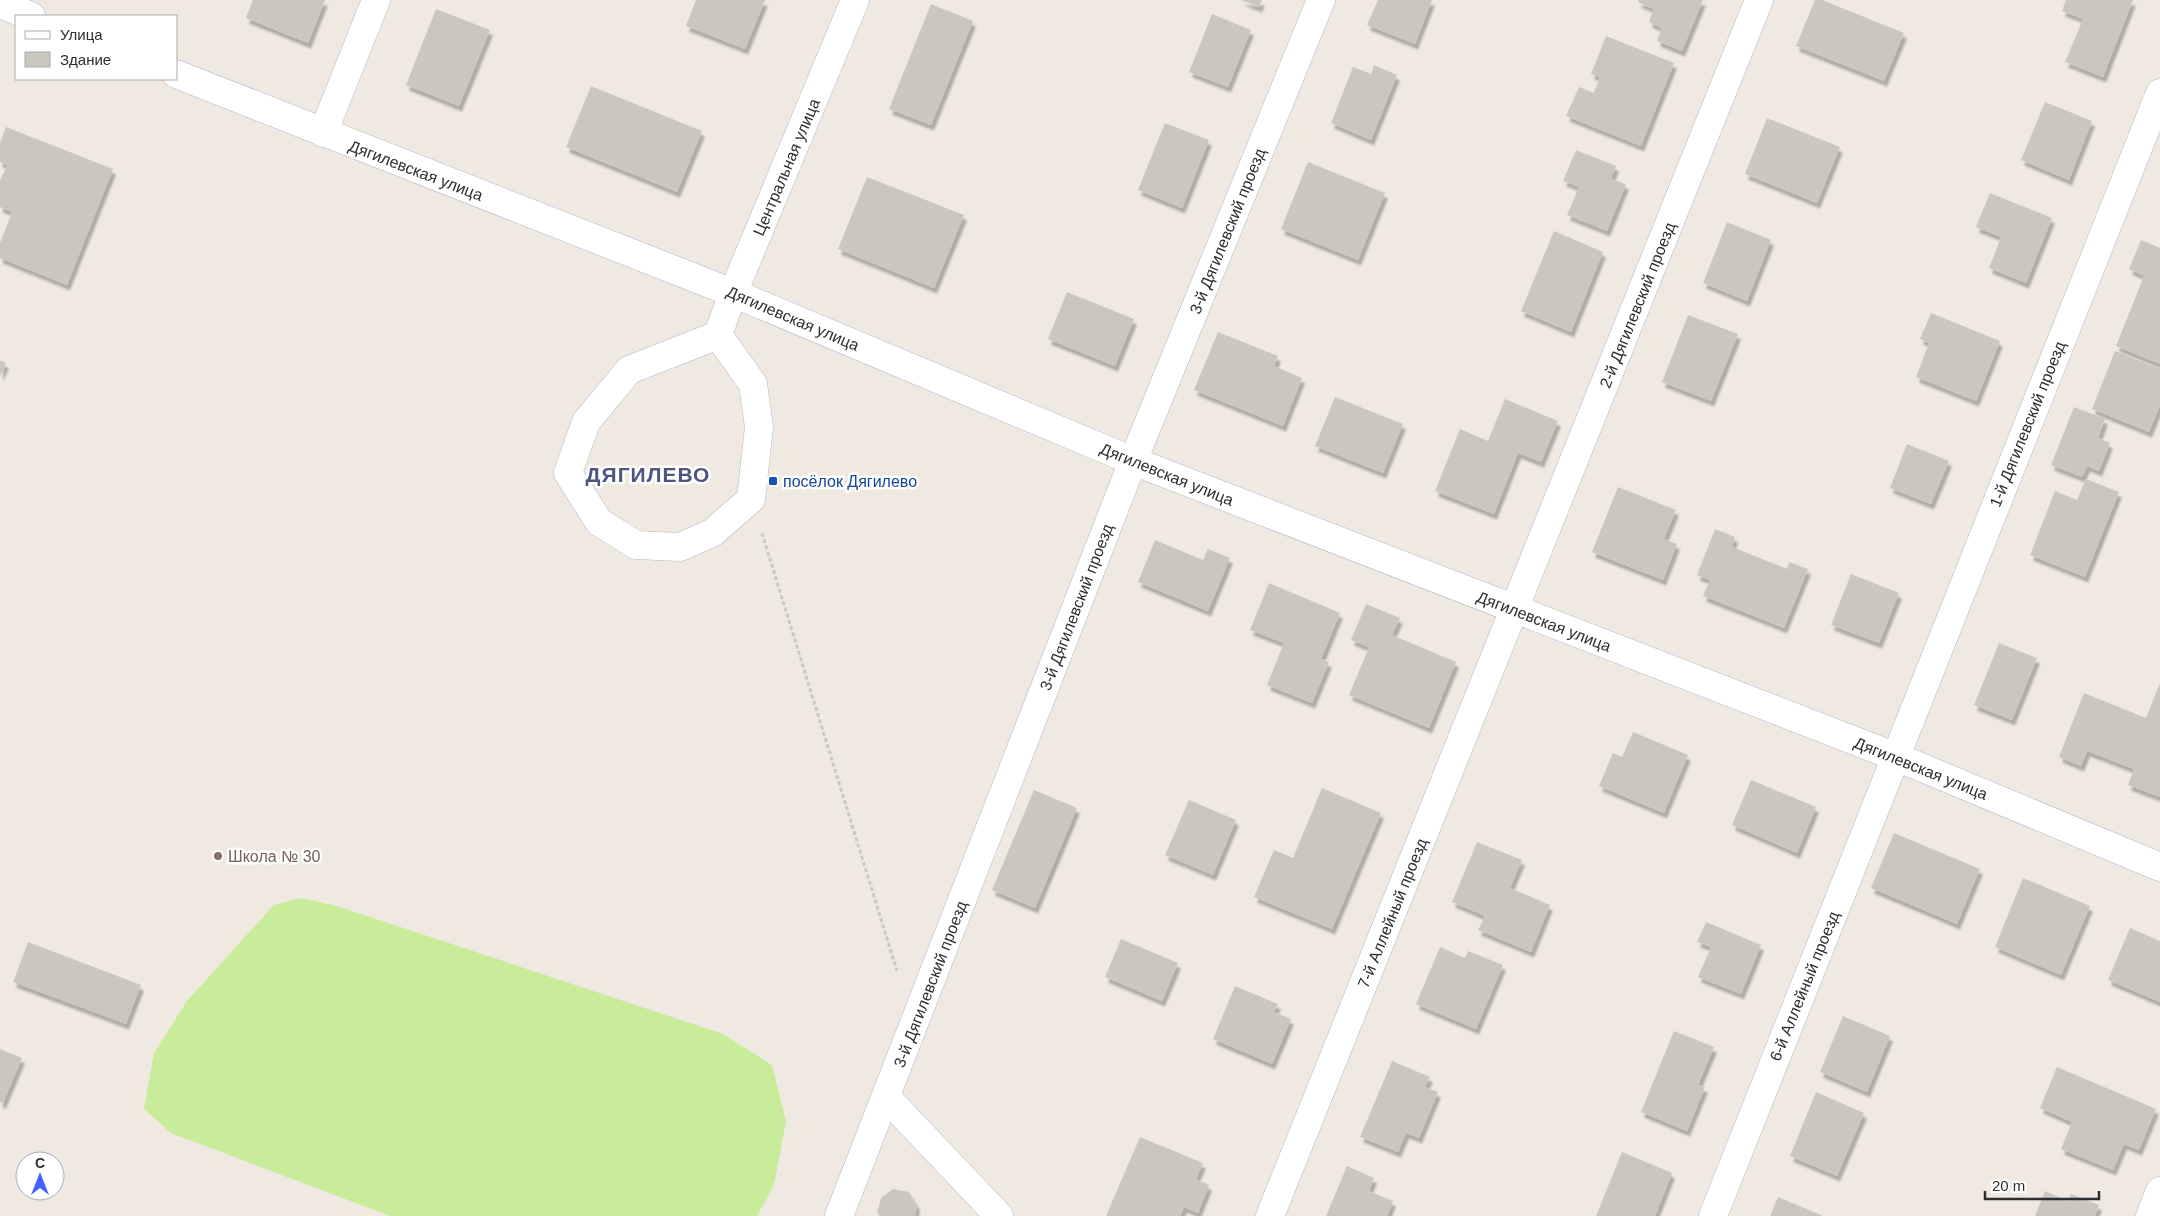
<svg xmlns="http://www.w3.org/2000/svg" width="2160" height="1216" font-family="Arial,sans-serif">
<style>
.pitch{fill:#c9ec9a}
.building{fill:#cbc7bf;filter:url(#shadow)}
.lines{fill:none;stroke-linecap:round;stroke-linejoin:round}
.minor-casing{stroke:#b4b7c1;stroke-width:29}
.tertiary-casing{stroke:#b4b7c1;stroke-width:29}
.path{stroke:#c9c9c9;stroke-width:3;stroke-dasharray:4 2.5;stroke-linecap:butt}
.minor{stroke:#fff;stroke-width:28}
.tertiary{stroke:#fff;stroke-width:28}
.transit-dot{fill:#1a4fb4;stroke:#fff;stroke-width:2}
.education-dot{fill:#8d6e63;stroke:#fff;stroke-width:2}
.labels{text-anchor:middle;stroke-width:5;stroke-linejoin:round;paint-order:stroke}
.street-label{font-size:16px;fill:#2e2e2e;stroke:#fff}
.transit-label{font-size:16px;fill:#164399;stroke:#fff;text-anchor:start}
.education-label{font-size:16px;fill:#785e54;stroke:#fff;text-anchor:start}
.district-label{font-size:21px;font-weight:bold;letter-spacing:1px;fill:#4d5680;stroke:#fff}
</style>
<defs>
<filter id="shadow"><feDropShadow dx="3" dy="5.5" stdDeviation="1" flood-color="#0004"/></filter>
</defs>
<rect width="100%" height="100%" fill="#efe9e1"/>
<path class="pitch" d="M 301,898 L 337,906 L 723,1034 L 772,1065 L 786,1121 L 774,1185 L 757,1216 L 390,1216 L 171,1133 L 144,1109 L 154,1053 L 187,1001 L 274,905 Z"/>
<g class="building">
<path d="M 253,0 L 325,0 L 308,43 L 246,18 Z"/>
<path d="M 696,0 L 765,0 L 745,49 L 686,26 Z"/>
<path d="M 1241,0 L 1262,0 L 1259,7 Z"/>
<path d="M 1378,0 L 1432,0 L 1415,44 L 1367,25 Z"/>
<path d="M 1639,0 L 1703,0 L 1682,51 L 1657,41 L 1662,28 L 1649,22 L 1654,9 L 1638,2 Z"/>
<path d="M 1815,0 L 1822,0 L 1904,33 L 1884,81 L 1796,46 Z"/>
<path d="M 2066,0 L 2133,0 L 2103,77 L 2065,62 L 2083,19 L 2062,11 Z"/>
<path d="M 931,4 L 973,21 L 931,125 L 889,109 Z"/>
<path d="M 436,9 L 490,30 L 459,106 L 406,85 Z"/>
<path d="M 1212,14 L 1251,30 L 1228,87 L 1189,72 Z"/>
<path d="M 1606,36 L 1674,63 L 1641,146 L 1566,116 L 1579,87 L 1594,93 L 1600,77 L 1591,74 Z"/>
<path d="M 1374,65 L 1397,75 L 1371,140 L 1331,123 L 1353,67 L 1371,74 Z"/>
<path d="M 591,86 L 702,131 L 677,192 L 566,147 Z"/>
<path d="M 2045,102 L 2092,121 L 2069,180 L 2021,160 Z"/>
<path d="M 1767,118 L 1840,147 L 1817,203 L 1745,174 Z"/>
<path d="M 1165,123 L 1209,140 L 1182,208 L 1138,190 Z"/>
<path d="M 6,127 L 113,169 L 67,285 L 0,258 L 0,243 L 12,212 L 0,207 L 0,181 L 7,165 L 0,162 L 0,143 Z"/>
<path d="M 1576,150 L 1616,166 L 1611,179 L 1626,184 L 1607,231 L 1567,215 L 1579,187 L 1563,181 Z"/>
<path d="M 1308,162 L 1385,193 L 1358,260 L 1281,229 Z"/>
<path d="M 867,177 L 964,215 L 934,288 L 838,249 Z"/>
<path d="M 1990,193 L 2052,218 L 2026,283 L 1989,268 L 2001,237 L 1976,227 Z"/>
<path d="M 1727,222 L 1771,240 L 1747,301 L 1703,283 Z"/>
<path d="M 1554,231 L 1603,252 L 1571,332 L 1521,311 Z"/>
<path d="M 2141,240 L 2160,248 L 2160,364 L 2116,346 L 2144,276 L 2129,269 Z"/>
<path d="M 1067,292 L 1134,319 L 1115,366 L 1048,339 Z"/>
<path d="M 1931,313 L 2000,341 L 1976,401 L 1916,377 L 1929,343 L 1920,339 Z"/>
<path d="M 1688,315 L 1738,334 L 1711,401 L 1662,382 Z"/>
<path d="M 1218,332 L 1278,356 L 1274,366 L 1302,378 L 1283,426 L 1194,390 Z"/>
<path d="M 2115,351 L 2160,369 L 2160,405 L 2149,432 L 2092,409 Z"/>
<path d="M 0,360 L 6,363 L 0,376 Z"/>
<path d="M 1335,397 L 1403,424 L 1383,473 L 1315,446 Z"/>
<path d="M 1505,399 L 1558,421 L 1541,462 L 1518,453 L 1494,514 L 1435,491 L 1460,429 L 1488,441 Z"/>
<path d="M 2074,407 L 2105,419 L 2098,438 L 2110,443 L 2099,471 L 2087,466 L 2082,477 L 2051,465 Z"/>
<path d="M 1907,444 L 1949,461 L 1931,504 L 1890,488 Z"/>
<path d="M 2086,479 L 2119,492 L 2085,577 L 2030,555 L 2055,491 L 2077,500 Z"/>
<path d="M 1618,487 L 1676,510 L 1664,539 L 1677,544 L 1663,580 L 1592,552 Z"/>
<path d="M 1715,529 L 1735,537 L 1732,547 L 1787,569 L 1789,562 L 1808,569 L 1784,628 L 1703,596 L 1710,580 L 1697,575 Z"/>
<path d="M 1155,540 L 1203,560 L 1208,549 L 1230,558 L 1208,611 L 1138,582 Z"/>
<path d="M 1851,574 L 1899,593 L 1879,643 L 1831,625 Z"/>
<path d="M 1269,583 L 1340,613 L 1321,659 L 1329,662 L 1312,703 L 1267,685 L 1284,643 L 1250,630 Z"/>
<path d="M 1366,604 L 1400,618 L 1392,635 L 1456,662 L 1429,728 L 1349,695 L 1369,647 L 1351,640 Z"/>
<path d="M 1999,643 L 2037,658 L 2012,720 L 1974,705 Z"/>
<path d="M 2160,683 L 2160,797 L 2128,785 L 2134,769 L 2087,751 L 2081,766 L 2059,757 L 2084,693 L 2146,718 Z"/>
<path d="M 1633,732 L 1688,755 L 1664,813 L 1599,786 L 1613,753 L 1622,757 Z"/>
<path d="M 1751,780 L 1816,807 L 1797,853 L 1732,825 Z"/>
<path d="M 1322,788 L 1381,813 L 1332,929 L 1254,897 L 1274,850 L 1293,858 Z"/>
<path d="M 1034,790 L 1077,808 L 1035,908 L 992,890 Z"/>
<path d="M 1189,800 L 1236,820 L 1213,875 L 1165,855 Z"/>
<path d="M 1894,833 L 1980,869 L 1957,924 L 1871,888 Z"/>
<path d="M 1477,842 L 1522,860 L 1510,888 L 1550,905 L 1531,952 L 1478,930 L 1485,916 L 1452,902 Z"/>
<path d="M 2023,878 L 2090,906 L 2061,975 L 1995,947 Z"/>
<path d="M 1706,922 L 1761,945 L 1741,994 L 1698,977 L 1711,947 L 1697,942 Z"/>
<path d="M 2130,928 L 2160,941 L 2160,1002 L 2108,980 Z"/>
<path d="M 1121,939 L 1178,963 L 1162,1001 L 1105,977 Z"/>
<path d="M 28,942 L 141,985 L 126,1024 L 13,982 Z"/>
<path d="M 1440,947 L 1465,958 L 1468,951 L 1503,965 L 1476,1029 L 1416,1004 Z"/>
<path d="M 1235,986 L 1278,1004 L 1274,1012 L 1291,1019 L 1272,1064 L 1213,1039 Z"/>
<path d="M 1843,1016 L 1890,1036 L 1867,1092 L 1820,1072 Z"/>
<path d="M 1674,1031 L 1714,1047 L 1698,1085 L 1705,1087 L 1687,1131 L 1641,1112 Z"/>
<path d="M 0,1049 L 22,1058 L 3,1103 L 0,1102 Z"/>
<path d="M 1392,1061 L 1430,1077 L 1425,1087 L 1438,1092 L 1419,1138 L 1406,1133 L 1398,1152 L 1360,1137 Z"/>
<path d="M 2057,1067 L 2156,1109 L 2139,1150 L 2124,1144 L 2113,1170 L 2061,1149 L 2072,1122 L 2040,1108 Z"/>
<path d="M 1816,1092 L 1864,1113 L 1837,1176 L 1790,1156 Z"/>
<path d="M 1140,1137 L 1203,1163 L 1196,1179 L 1209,1185 L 1198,1213 L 1184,1207 L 1180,1216 L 1106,1216 Z"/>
<path d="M 1622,1152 L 1672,1173 L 1655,1216 L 1596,1216 Z"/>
<path d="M 1347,1166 L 1374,1178 L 1369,1191 L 1393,1201 L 1387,1216 L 1326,1216 Z"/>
<path d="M 893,1189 L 909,1192 L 917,1205 L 915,1216 L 880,1216 L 877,1213 L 881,1198 Z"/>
<path d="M 2045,1191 L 2068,1201 L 2071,1194 L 2099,1205 L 2095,1216 L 2035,1216 Z"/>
<path d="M 1778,1197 L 1823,1216 L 1770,1216 Z"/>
</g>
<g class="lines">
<g class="minor-casing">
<g id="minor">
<path d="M 0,4 L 31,16"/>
<path d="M 176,74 L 733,293 L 718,335 L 629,370 L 586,422 L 568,473 L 599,522 L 636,545 L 680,547 L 712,533 L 751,499 L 759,427 L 753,384 L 718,335"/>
<path d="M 323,133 L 376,0"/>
<path d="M 886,1097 L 999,1216"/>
<path d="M 839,1216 L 1133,461 L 1321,0"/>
<path d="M 1270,1216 L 1759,0"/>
<path d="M 1713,1216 L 2160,93"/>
<path d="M 2150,1216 L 2160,1191"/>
</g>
</g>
<g class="tertiary-casing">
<path id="tertiary" d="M 855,0 L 733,293 L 1133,461 L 1894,756 L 2160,867"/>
</g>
<path class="path" d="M 762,533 L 897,971"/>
<use href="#minor" class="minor"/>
<use href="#tertiary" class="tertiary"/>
</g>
<rect class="transit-dot" x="768" y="476" width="10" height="10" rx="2.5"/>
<circle class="education-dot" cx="218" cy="856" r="5"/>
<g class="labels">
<g class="street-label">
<text transform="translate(786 167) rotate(-67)" y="6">Центральная улица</text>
<text transform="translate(416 170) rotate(21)" y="6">Дягилевская улица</text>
<text transform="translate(1227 231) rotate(-68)" y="6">3-й Дягилевский проезд</text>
<text transform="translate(1637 305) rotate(-68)" y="6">2-й Дягилевский проезд</text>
<text transform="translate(793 318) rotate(23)" y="6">Дягилевская улица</text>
<text transform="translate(2027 424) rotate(-68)" y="6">1-й Дягилевский проезд</text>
<text transform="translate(1167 474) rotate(22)" y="6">Дягилевская улица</text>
<text transform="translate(1076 607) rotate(-69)" y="6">3-й Дягилевский проезд</text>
<text transform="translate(1544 621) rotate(21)" y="6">Дягилевская улица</text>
<text transform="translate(1921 768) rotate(22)" y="6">Дягилевская улица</text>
<text transform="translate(1392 913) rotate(-68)" y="6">7-й Аллейный проезд</text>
<text transform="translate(930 984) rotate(-69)" y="6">3-й Дягилевский проезд</text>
<text transform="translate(1804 986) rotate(-68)" y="6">6-й Аллейный проезд</text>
</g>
<g class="transit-label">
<text x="783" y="487">посёлок Дягилево</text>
</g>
<g class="education-label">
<text x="228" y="862">Школа № 30</text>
</g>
<g class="district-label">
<text x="648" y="482">ДЯГИЛЕВО</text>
</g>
</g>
<rect x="15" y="15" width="162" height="65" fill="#ffffff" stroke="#ababab"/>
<rect x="25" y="31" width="25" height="8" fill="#ffffff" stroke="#ababab"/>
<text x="60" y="40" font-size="15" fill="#2e2e2e">Улица</text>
<rect x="25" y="52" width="25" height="15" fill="#cbc7bf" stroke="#ababab"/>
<text x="60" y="65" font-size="15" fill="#2e2e2e">Здание</text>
<g transform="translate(40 1176)"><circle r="24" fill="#ffffff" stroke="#ababab"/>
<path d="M0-4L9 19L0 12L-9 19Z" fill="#4264fb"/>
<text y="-8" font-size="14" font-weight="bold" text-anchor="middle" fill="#2e2e2e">С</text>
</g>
<path d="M1985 1191v8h114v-8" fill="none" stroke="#2e2e2e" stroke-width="2.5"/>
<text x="1992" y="1191" font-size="15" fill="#2e2e2e" stroke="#ffffff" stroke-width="4" paint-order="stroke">20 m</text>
</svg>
